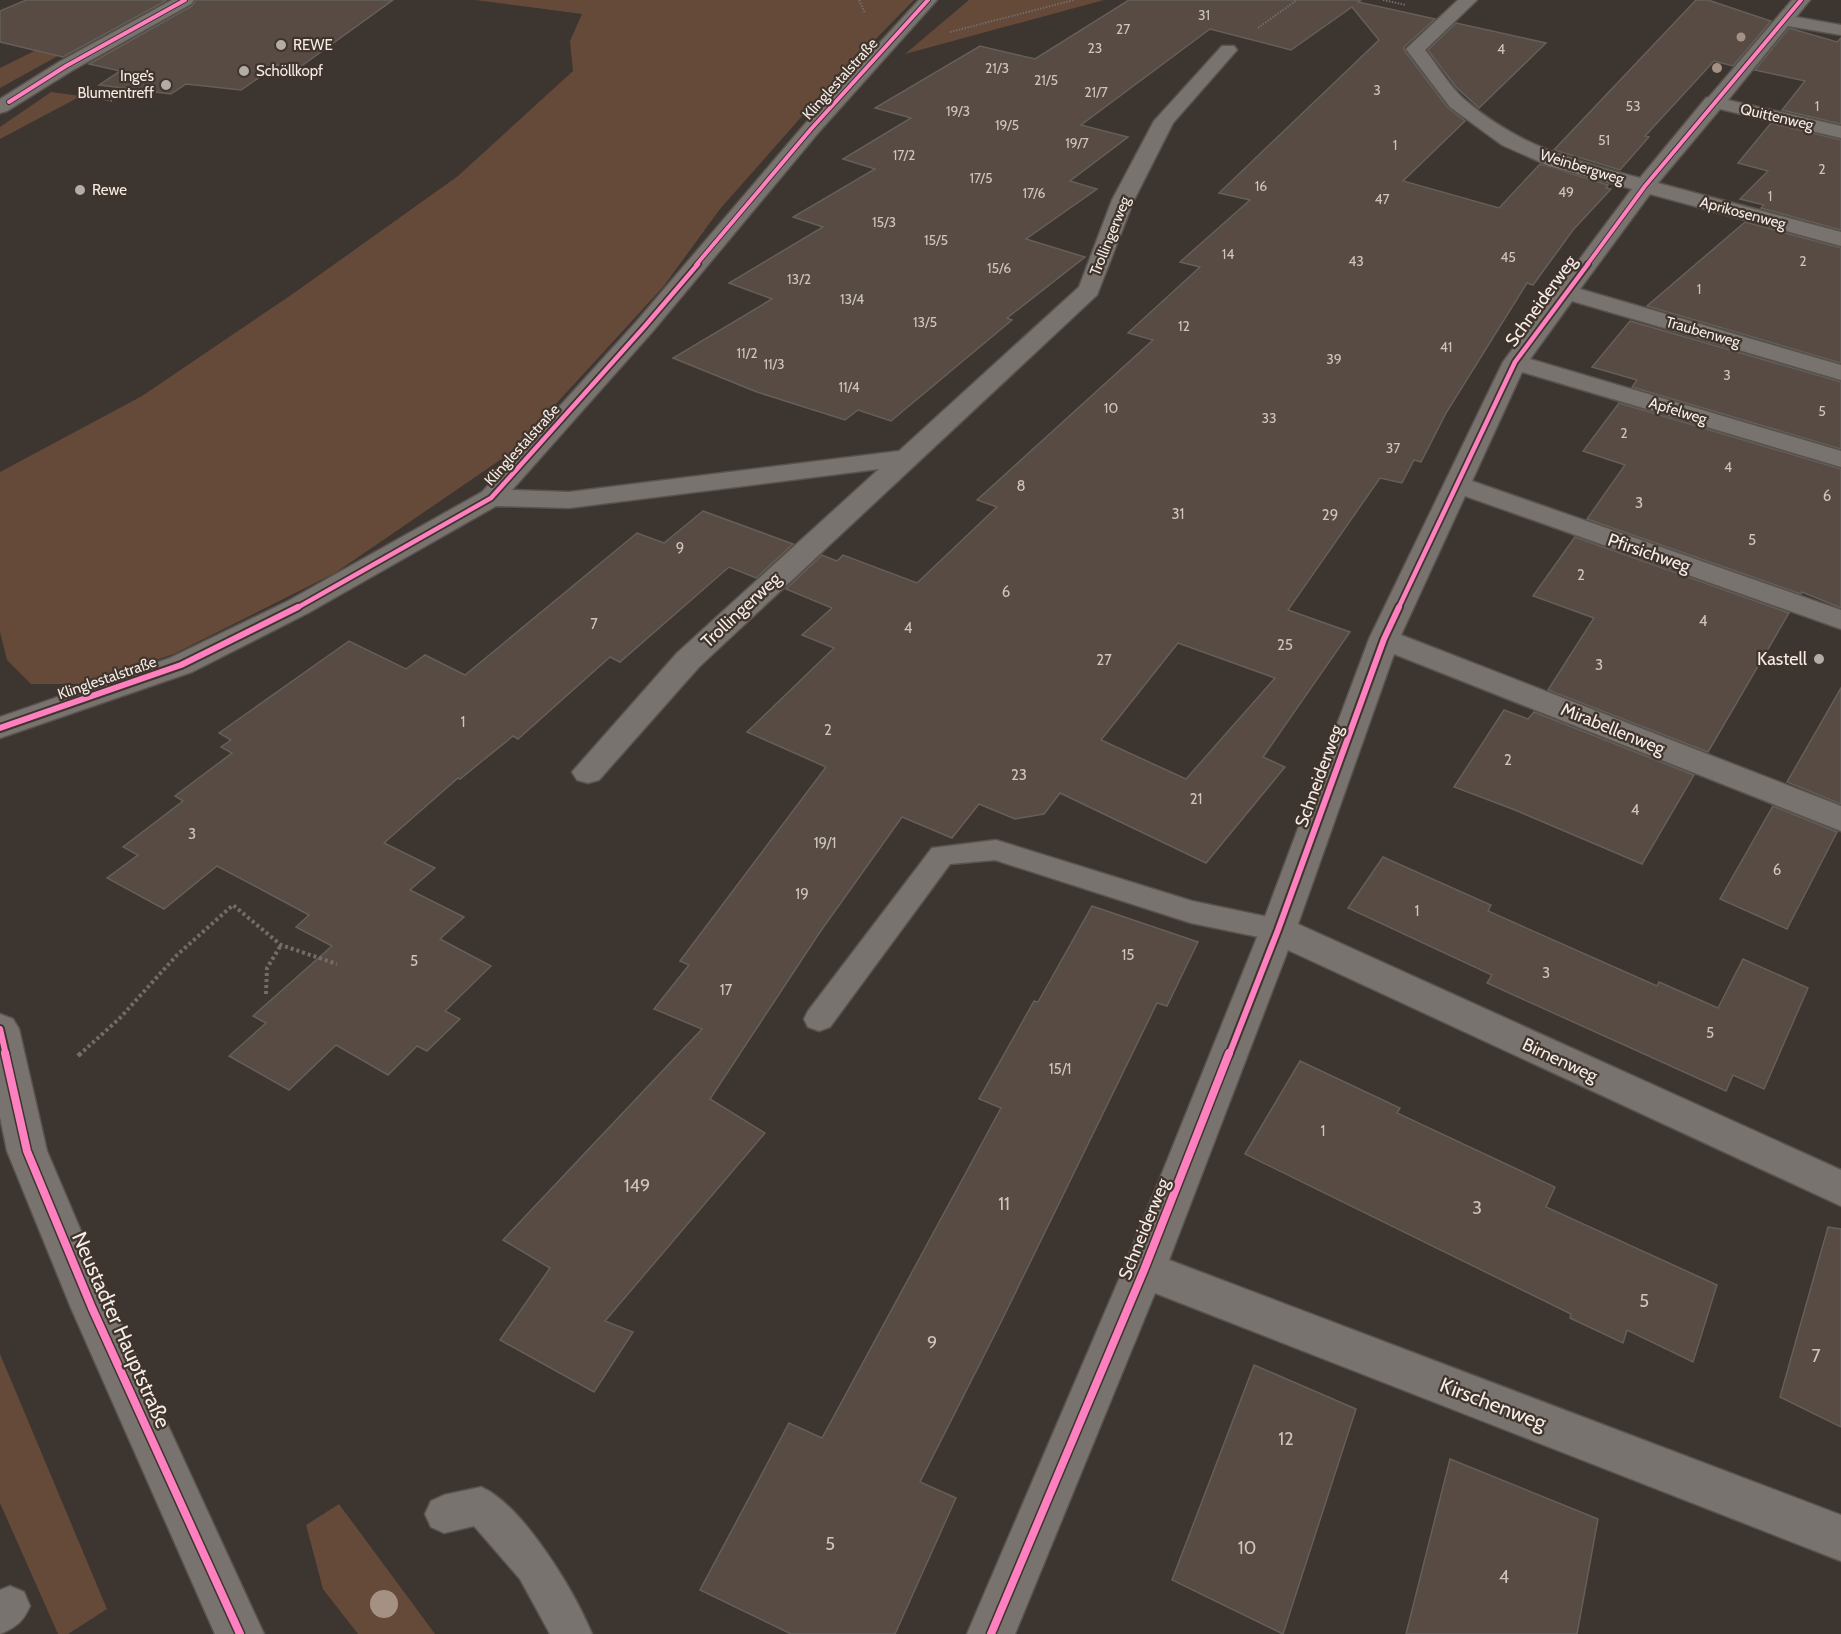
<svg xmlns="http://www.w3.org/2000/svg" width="1841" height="1634" font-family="Cabin,sans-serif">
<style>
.green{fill:#654a39}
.building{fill:#574b43;stroke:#655f5a;stroke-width:1.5;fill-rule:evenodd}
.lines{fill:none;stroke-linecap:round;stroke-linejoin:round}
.service-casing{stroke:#59534f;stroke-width:3}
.minor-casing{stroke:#59534f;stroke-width:3}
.tertiary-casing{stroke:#59534f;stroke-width:3}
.path-far2{stroke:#726c6a;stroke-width:2;stroke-dasharray:1.5 1.5;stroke-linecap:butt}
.path-far1{stroke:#726c6a;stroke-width:4;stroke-dasharray:3 3;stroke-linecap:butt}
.path{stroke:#726c6a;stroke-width:4.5;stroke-dasharray:4 4;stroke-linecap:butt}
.service{fill:#78736f;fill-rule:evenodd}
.minor{fill:#78736f;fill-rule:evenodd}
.tertiary{fill:#78736f;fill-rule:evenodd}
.cycleway-far3-casing{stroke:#40342c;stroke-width:6}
.cycleway-far2-casing{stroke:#40342c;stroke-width:8}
.cycleway-far1-casing{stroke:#40342c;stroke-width:10}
.cycleway-casing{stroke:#40342c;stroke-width:11}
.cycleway-far3{stroke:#ff80c0;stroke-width:4}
.cycleway-far2{stroke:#ff80c0;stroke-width:4.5}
.cycleway-far1{stroke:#ff80c0;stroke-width:6}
.cycleway{stroke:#ff80c0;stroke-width:8}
.tree{fill:#a59184}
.poi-dot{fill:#b4aca7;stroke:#40342c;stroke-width:2}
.labels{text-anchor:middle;stroke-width:4.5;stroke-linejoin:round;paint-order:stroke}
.far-number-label{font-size:14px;fill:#cdc4be}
.far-poi-label{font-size:15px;fill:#f4ece7;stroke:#40342c;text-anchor:start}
.far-street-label{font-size:15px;fill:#f4ece7;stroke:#40342c}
.number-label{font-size:15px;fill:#cdc4be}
.street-label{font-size:18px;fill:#f4ece7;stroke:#40342c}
.poi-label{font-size:18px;fill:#f4ece7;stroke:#40342c;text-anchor:end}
.near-number-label{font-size:18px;fill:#cdc4be}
.near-street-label{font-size:21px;fill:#f4ece7;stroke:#40342c}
</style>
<rect width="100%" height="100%" fill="#3c3530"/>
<g class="green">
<path d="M 137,0 L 159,0 L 0,88 L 0,68 Z"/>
<path d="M 475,0 L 914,0 L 818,98 L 720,209 L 663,287 L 512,452 L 335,573 L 174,654 L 84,684 L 31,684 L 7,660 L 0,632 L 0,472 L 142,396 L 294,293 L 458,176 L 573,71 L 570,41 L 582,14 Z"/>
<path d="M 969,0 L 1104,0 L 905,54 Z"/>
<path d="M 51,92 L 81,96 L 0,139 L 0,127 Z"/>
<path d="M 0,1354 L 107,1609 L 68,1634 L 58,1634 L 0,1503 Z"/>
<path d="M 339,1504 L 435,1634 L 358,1634 L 323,1589 L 306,1525 Z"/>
</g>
<g class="building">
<path d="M 26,0 L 167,0 L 63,57 L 0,42 L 0,11 Z"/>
<path d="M 196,0 L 393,0 L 300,67 L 277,65 L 241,90 L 186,84 L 171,94 L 99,85 L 120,71 L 89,64 L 192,6 Z"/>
<path d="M 1129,0 L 1361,0 L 1358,2 L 1435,19 L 1404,47 L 1404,50 L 1448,108 L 1465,121 L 1403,181 L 1499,208 L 1540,164 L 1608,185 L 1606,188 L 1611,189 L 1573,230 L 1533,285 L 1527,283 L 1446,413 L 1421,462 L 1414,460 L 1402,483 L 1380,478 L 1288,610 L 1350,632 L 1263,757 L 1285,767 L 1206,863 L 1060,793 L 1044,814 L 1015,819 L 979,804 L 952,838 L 902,817 L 820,932 L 710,1099 L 765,1133 L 605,1321 L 633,1332 L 594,1392 L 500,1340 L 550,1268 L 503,1240 L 702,1029 L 654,1009 L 689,965 L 680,961 L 826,767 L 747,732 L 834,648 L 802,635 L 832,608 L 786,589 L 822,555 L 837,561 L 843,555 L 917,583 L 997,507 L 977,500 L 1153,340 L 1128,333 L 1200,267 L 1180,262 L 1250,200 L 1219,193 L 1379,40 L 1352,7 L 1291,50 L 1210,29 L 1081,125 L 1128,137 L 1070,181 L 1097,189 L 1026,239 L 1085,257 L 1007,318 L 1012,320 L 891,421 L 858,410 L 845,420 L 757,392 L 673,358 L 772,299 L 729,283 L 823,227 L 793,217 L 875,169 L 843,159 L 911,118 L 875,108 L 980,46 L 1035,59 ZM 1178,643 L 1275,678 L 1186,779 L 1101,740 Z"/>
<path d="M 1696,0 L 1708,0 L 1771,21 L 1733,66 L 1714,61 L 1645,136 L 1649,137 L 1620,170 L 1554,150 Z"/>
<path d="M 1456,23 L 1546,43 L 1479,108 L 1456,87 L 1428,50 Z"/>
<path d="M 1789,28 L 1837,42 L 1841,38 L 1841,124 L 1782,110 L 1805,81 L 1755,70 Z"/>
<path d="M 1771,123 L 1841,140 L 1841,230 L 1761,208 L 1764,205 L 1740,199 L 1768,171 L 1738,163 Z"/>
<path d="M 1745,222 L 1841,248 L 1841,363 L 1647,306 Z"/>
<path d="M 1630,321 L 1841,382 L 1841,449 L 1632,387 L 1637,380 L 1592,367 Z"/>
<path d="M 1619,403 L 1841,469 L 1841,608 L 1802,592 L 1801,594 L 1587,519 L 1625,465 L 1583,451 Z"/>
<path d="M 703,511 L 793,544 L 756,578 L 729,567 L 620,662 L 610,657 L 518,739 L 513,736 L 460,779 L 458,778 L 384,843 L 435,868 L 410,890 L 464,917 L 440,939 L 491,966 L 445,1011 L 460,1019 L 427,1051 L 417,1046 L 388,1075 L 336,1045 L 289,1090 L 229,1056 L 266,1023 L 253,1016 L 332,946 L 296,927 L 309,915 L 217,866 L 164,909 L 107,878 L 138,855 L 123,847 L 183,801 L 175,796 L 232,753 L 221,747 L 231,740 L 219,733 L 349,641 L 406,669 L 425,655 L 465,675 L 637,533 L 664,543 Z"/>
<path d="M 1575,537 L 1789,613 L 1708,752 L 1548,690 L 1594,618 L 1533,596 Z"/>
<path d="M 1841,688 L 1841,804 L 1787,782 Z"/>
<path d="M 1504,710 L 1528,719 L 1534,712 L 1694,775 L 1642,864 L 1515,810 L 1454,787 Z"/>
<path d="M 1773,806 L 1837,832 L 1787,929 L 1720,899 Z"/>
<path d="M 1383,857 L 1491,905 L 1488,911 L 1657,986 L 1659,982 L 1718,1008 L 1743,959 L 1808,988 L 1764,1089 L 1733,1075 L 1726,1091 L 1487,983 L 1492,975 L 1348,908 Z"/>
<path d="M 1092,906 L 1198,942 L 1167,1006 L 1157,1003 L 1001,1322 L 920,1482 L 956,1498 L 895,1634 L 791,1634 L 700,1590 L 789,1423 L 822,1438 L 1001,1108 L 979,1099 L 1034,1001 L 1038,1002 Z"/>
<path d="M 1300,1061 L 1400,1108 L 1397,1113 L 1555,1187 L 1546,1207 L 1717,1285 L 1693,1362 L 1627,1330 L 1623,1343 L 1570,1318 L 1571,1314 L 1245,1154 Z"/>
<path d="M 1828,1227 L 1841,1229 L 1841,1427 L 1780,1397 Z"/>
<path d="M 1254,1365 L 1356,1409 L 1283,1634 L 1172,1580 Z"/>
<path d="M 1450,1459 L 1598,1519 L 1577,1634 L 1406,1634 Z"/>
</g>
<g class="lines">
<g class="service-casing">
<g id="service">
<path d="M 996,840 L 1192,901 L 1278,919 L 1288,922 L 1292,930 L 1288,938 L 1278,941 L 1191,923 L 995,860 L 950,864 L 830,1027 L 819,1031 L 808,1027 L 804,1019 L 808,1011 L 932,848 Z"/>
<path d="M 481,1487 C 523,1505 575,1592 592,1634 L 550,1634 L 520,1579 L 474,1526 L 444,1533 L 431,1527 L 425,1514 L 431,1501 L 444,1495 Z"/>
<path d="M 10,1586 L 24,1592 L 30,1606 C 23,1622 16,1627 0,1634 L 0,1590 Z"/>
</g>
</g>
<g class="minor-casing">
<g id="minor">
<path d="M 919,0 L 937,0 L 818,133 L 653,331 L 512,490 L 569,492 L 899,451 L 1079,287 L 1112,200 L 1154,121 L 1222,46 L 1234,46 L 1237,50 L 1173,123 L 1134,200 L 1097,295 L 699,667 L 599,780 L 588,783 L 577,780 L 572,772 L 677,653 L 879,469 L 569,508 L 496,506 L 308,613 L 192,672 L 0,738 L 0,717 L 170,658 L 288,601 L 482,492 L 637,321 L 804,125 Z"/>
<path d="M 1458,0 L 1477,0 L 1425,50 C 1438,66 1450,87 1465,100 C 1520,147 1573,160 1640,178 L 1706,98 L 1709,97 L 1792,0 L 1810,0 L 1796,17 L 1841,25 L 1841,35 L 1788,26 L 1728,100 L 1841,126 L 1841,138 L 1720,109 L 1658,183 L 1841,232 L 1841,246 L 1650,194 L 1580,289 L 1841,365 L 1841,380 L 1572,301 L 1530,359 L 1841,451 L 1841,467 L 1522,372 L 1472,481 L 1841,610 L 1841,629 L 1465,496 L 1401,635 L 1841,806 L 1841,831 L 1394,654 L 1298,924 L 1841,1170 L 1841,1206 L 1288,950 L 1169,1260 L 1841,1515 L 1841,1561 L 1155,1293 L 1015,1634 L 967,1634 L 1123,1270 L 1260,930 L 1369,639 L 1503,362 L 1632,189 L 1549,166 L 1502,145 L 1450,107 L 1406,49 Z"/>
</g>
</g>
<g class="tertiary-casing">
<g id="tertiary">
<path d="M 172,0 L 194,0 L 191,4 L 73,70 L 7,111 L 0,113 L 0,99 L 59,62 Z"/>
<path d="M 0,1014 L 13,1019 L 19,1029 L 47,1151 L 112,1304 L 264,1634 L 215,1634 L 71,1308 L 7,1151 L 0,1117 Z"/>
</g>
</g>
<g class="path-far2">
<path d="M 859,0 L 865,13"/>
<path d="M 1383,0 L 1406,5"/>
<path d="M 1258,28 L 1297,0"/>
<path d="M 950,32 L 1074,0"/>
<path d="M 100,92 L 121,94 L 130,89"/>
<path d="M 90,96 L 112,101"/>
</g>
<g class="path-far1">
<path d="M 266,994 L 267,968 L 281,945"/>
<path d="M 79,1055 L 120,1018 L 177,955 L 233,905 L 281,945 L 337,964"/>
</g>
<path class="path" d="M 78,1056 L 81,1053"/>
<use href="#service" class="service"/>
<use href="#minor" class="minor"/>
<use href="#tertiary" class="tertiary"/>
<g class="cycleway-far3-casing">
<g id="cycleway-far3">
<path d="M 9,102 L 66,66 L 185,0"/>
<path d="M 696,265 L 811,129 L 928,0"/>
<path d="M 1587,265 L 1645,186 L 1801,0"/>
</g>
</g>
<g class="cycleway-far2-casing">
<g id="cycleway-far2">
<path d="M 295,609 L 491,498 L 645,326 L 698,264"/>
<path d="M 1398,609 L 1515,362 L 1588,264"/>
</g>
</g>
<g class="cycleway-far1-casing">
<g id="cycleway-far1">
<path d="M 0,728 L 181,665 L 298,607"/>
<path d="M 0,1029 L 6,1055"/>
<path d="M 1229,1055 L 1278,930 L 1384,639 L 1399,607"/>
</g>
</g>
<g class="cycleway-casing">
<g id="cycleway">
<path d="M 5,1053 L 27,1151 L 92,1308 L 240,1634"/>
<path d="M 991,1634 L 1144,1270 L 1229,1053"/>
</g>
</g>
<use href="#cycleway-far3" class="cycleway-far3"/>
<use href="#cycleway-far2" class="cycleway-far2"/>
<use href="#cycleway-far1" class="cycleway-far1"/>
<use href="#cycleway" class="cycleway"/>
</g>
<g class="tree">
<circle cx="1741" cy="37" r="4.5"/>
<circle cx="1717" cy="68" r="5"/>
<circle cx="384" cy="1604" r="14"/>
</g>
<g class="poi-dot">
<circle cx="281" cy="45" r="6"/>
<circle cx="244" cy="71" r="6"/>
<circle cx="166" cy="85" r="6"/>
<circle cx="80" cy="190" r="6"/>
<circle cx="1819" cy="659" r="6"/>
</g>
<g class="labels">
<g class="far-number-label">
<text x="1204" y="20">31</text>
<text x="1123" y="34">27</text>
<text x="1095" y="53">23</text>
<text x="1501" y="54">4</text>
<text x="997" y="73">21/3</text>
<text x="1046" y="85">21/5</text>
<text x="1377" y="95">3</text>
<text x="1096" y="97">21/7</text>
<text x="1633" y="111">53</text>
<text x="1817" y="111">1</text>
<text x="958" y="116">19/3</text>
<text x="1007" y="130">19/5</text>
<text x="1604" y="145">51</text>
<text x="1077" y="148">19/7</text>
<text x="1395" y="150">1</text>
<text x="904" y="160">17/2</text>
<text x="1822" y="174">2</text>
<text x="981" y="183">17/5</text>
<text x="1261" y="191">16</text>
<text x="1566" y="197">49</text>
<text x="1034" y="198">17/6</text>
<text x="1770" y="201">1</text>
<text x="1382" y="204">47</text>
<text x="884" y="227">15/3</text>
<text x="936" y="245">15/5</text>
<text x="1228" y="259">14</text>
<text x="1508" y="262">45</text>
<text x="1356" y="266">43</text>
<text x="1803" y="266">2</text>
<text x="999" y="273">15/6</text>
<text x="799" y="284">13/2</text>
<text x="1699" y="294">1</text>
<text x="852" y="304">13/4</text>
<text x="925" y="327">13/5</text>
<text x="1184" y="331">12</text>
<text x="1446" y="352">41</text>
<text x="747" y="358">11/2</text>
<text x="1334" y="364">39</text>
<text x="774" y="369">11/3</text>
<text x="1727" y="380">3</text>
<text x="849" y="392">11/4</text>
<text x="1111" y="413">10</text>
<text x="1822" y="416">5</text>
<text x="1269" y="423">33</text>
<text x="1624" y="438">2</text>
<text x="1393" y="453">37</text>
<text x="1728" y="472">4</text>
</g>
<g class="far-poi-label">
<text x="293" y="50">REWE</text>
<text x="256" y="76">Schöllkopf</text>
<text x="154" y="81" text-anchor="end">Inge’s<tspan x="154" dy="17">Blumentreff</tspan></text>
<text x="92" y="195">Rewe</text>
</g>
<g class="far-street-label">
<text transform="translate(840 79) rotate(-48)" y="5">Klinglestalstraße</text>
<text transform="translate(1777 117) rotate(13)" y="5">Quittenweg</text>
<text transform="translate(1582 167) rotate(17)" y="5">Weinbergweg</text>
<text transform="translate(1743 213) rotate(15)" y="5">Aprikosenweg</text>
<text transform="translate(1110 236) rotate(-68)" y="5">Trollingerweg</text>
<text transform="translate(1703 332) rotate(16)" y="5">Traubenweg</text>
<text transform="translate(1678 411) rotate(17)" y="5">Apfelweg</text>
<text transform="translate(522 445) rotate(-48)" y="5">Klinglestalstraße</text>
<text transform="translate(107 678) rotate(-19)" y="5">Klinglestalstraße</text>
</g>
<g class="number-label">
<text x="1021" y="491">8</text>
<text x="1827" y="501">6</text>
<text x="1639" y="508">3</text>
<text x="1178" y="519">31</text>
<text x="1330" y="520">29</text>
<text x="1752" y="545">5</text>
<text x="680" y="553">9</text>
<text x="1581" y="580">2</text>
<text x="1006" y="597">6</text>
<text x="1703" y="626">4</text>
<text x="594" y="629">7</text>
<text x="908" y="633">4</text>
<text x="1285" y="650">25</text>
<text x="1104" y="665">27</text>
<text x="1599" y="670">3</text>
<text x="463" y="727">1</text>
<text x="828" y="735">2</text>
<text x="1508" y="765">2</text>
<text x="1019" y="780">23</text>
<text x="1196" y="804">21</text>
<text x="1635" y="815">4</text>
<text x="192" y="839">3</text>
<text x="825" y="848">19/1</text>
<text x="1777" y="875">6</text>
<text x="802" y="899">19</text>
<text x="1417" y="916">1</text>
<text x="1128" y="960">15</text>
<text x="414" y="966">5</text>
<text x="1546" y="978">3</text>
<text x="726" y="995">17</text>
<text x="1710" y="1038">5</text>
<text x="1060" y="1074">15/1</text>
<text x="1323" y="1136">1</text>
</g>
<g class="street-label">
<text transform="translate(1541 301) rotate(-54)" y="6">Schneiderweg</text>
<text transform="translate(1649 553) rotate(19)" y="6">Pfirsichweg</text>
<text transform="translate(741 610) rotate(-43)" y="6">Trollingerweg</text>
<text transform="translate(1613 729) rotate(22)" y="6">Mirabellenweg</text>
<text transform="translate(1319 776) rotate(-70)" y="6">Schneiderweg</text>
<text transform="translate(1560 1060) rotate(25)" y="6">Birnenweg</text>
<text transform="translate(1144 1229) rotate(-68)" y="6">Schneiderweg</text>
</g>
<g class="poi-label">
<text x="1807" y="665">Kastell</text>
</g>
<g class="near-number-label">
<text x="637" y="1192">149</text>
<text x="1004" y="1210">11</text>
<text x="1477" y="1214">3</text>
<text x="1644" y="1307">5</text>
<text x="932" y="1349">9</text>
<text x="1816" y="1362">7</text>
<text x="1286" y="1445">12</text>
<text x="830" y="1550">5</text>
<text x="1247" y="1554">10</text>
<text x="1504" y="1583">4</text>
</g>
<g class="near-street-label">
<text transform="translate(121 1330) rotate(66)" y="7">Neustadter Hauptstraße</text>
<text transform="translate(1493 1404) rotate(21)" y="7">Kirschenweg</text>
</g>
</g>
</svg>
